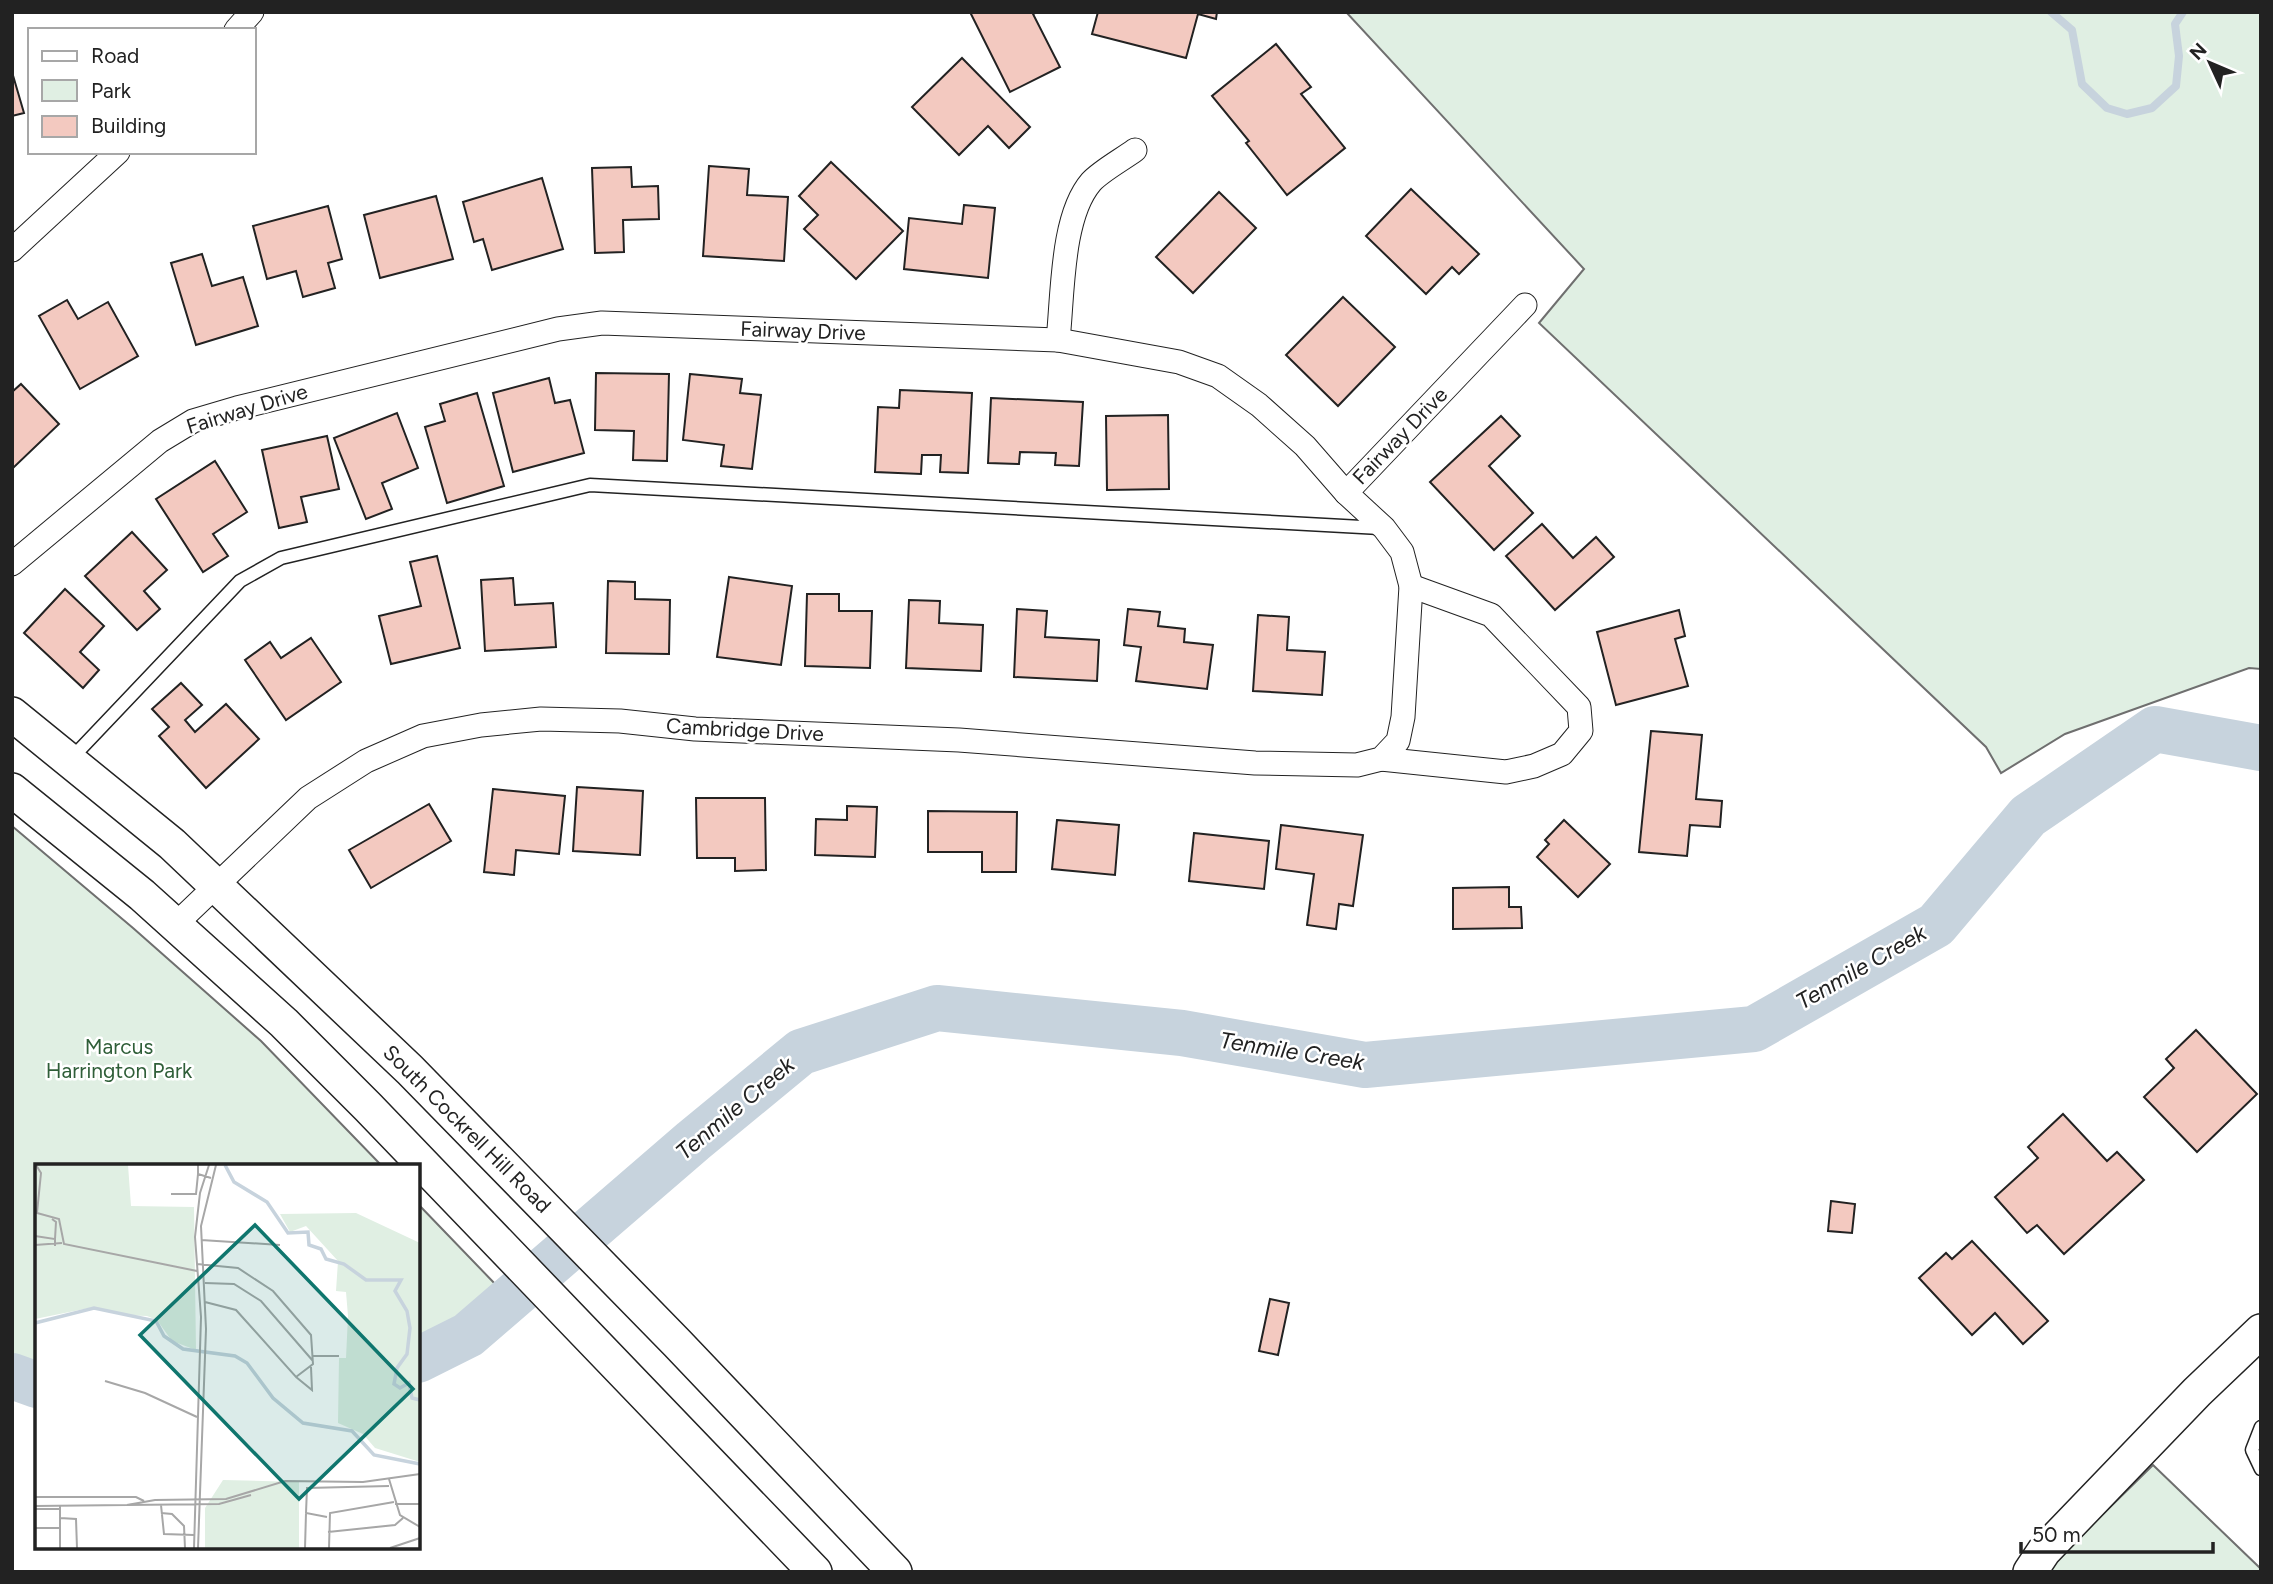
<svg xmlns="http://www.w3.org/2000/svg" width="2273" height="1584" font-family="Figtree,sans-serif">
<style>
.green{fill:#e0efe3;stroke:#6f6f6f;stroke-width:2}
.lines{fill:none;stroke-linecap:round;stroke-linejoin:round}
.stream{stroke:#c7d3dd;stroke-width:8}
.river{stroke:#c7d3dd;stroke-width:46}
.building{fill:#f3c9c0;stroke:#222;stroke-width:2}
.lane-casing{stroke:#222;stroke-width:15}
.street-casing{stroke:#222;stroke-width:25}
.secondary-casing{stroke:#222;stroke-width:36}
.lane{stroke:#fff;stroke-width:12}
.street{stroke:#fff;stroke-width:23}
.secondary{stroke:#fff;stroke-width:33}
.labels{text-anchor:middle;stroke-width:5;stroke-linejoin:round;paint-order:stroke}
.street-label{font-size:21px;fill:#222;stroke:#fff}
.park-label{font-size:21px;fill:#2f5e38;stroke:#fff}
.water-label{font-size:23px;font-style:italic;fill:#222;stroke:#fff}
.inset-river{fill:none;stroke:#c7d3dd;stroke-width:3.5}
.inset-road{fill:none;stroke:#a7a7a7;stroke-width:2}
.view{fill:#0f766e;fill-opacity:0.15;stroke:#0f766e;stroke-width:3.5}
.inset-edge{fill:none;stroke:#222;stroke-width:3.5}
</style>
<rect width="100%" height="100%" fill="#fff"/>
<g class="green">
<path d="M 1346,12 L 2261,12 L 2261,669 L 2249,668 L 2065,734 L 2001,773 L 1986,747 L 1539,323 L 1584,269 Z"/>
<path d="M 12,826 L 133,928 L 261,1041 L 382,1166 L 37,1166 L 37,1370 L 12,1361 Z"/>
<path d="M 418,1204 L 498,1287 L 452,1326 L 418,1339 Z"/>
<path d="M 2153,1465 L 2261,1569 L 2261,1572 L 2044,1572 Z"/>
</g>
<g class="lines">
<path class="stream" d="M 2051,12 L 2072,30 L 2082,84 L 2107,108 L 2127,114 L 2152,108 L 2176,86 L 2179,56 L 2175,24 L 2183,12"/>
<g class="river">
<path d="M 418,1360 L 468,1335 L 693,1141 L 801,1052 L 937,1008 L 1182,1033 L 1365,1065 L 1754,1029 L 1936,925 L 2028,816 L 2155,729 L 2261,748"/>
<path d="M 12,1376 L 37,1385"/>
</g>
</g>
<g class="building">
<path d="M 970,12 L 1037,12 L 1033,14 L 1060,67 L 1010,92 Z"/>
<path d="M 1098,12 L 1217,12 L 1216,19 L 1198,14 L 1186,58 L 1092,34 Z"/>
<path d="M 1276,44 L 1311,87 L 1301,94 L 1345,148 L 1287,195 L 1246,143 L 1249,141 L 1212,96 Z"/>
<path d="M 962,58 L 1030,127 L 1009,148 L 988,126 L 959,155 L 912,107 Z"/>
<path d="M 12,72 L 24,113 L 12,116 Z"/>
<path d="M 831,162 L 903,231 L 856,279 L 804,229 L 818,215 L 799,196 Z"/>
<path d="M 709,166 L 749,169 L 747,195 L 788,197 L 784,261 L 703,256 Z"/>
<path d="M 631,167 L 632,187 L 658,186 L 659,219 L 623,220 L 624,252 L 595,253 L 592,168 Z"/>
<path d="M 542,178 L 563,249 L 492,270 L 483,239 L 474,242 L 463,202 Z"/>
<path d="M 1411,189 L 1479,254 L 1459,274 L 1452,267 L 1426,294 L 1366,236 Z"/>
<path d="M 1219,192 L 1256,228 L 1193,293 L 1156,257 Z"/>
<path d="M 436,196 L 453,259 L 380,278 L 364,215 Z"/>
<path d="M 964,205 L 995,208 L 988,278 L 904,269 L 909,218 L 962,224 Z"/>
<path d="M 328,206 L 342,259 L 328,263 L 335,288 L 303,297 L 296,271 L 267,279 L 253,226 Z"/>
<path d="M 202,254 L 212,286 L 243,277 L 258,326 L 196,345 L 171,263 Z"/>
<path d="M 1343,297 L 1395,347 L 1338,406 L 1286,355 Z"/>
<path d="M 67,300 L 78,319 L 108,302 L 138,356 L 80,389 L 39,316 Z"/>
<path d="M 596,373 L 669,374 L 667,461 L 633,460 L 634,431 L 595,430 Z"/>
<path d="M 690,374 L 742,379 L 740,393 L 761,395 L 752,469 L 721,466 L 724,445 L 683,440 Z"/>
<path d="M 549,378 L 555,403 L 570,400 L 584,453 L 513,472 L 493,393 Z"/>
<path d="M 21,384 L 59,424 L 12,469 L 12,392 Z"/>
<path d="M 900,390 L 972,393 L 968,473 L 940,472 L 941,455 L 922,455 L 921,474 L 875,472 L 878,407 L 899,408 Z"/>
<path d="M 477,393 L 504,486 L 447,503 L 425,427 L 445,421 L 440,404 Z"/>
<path d="M 991,398 L 1083,402 L 1079,466 L 1055,465 L 1056,453 L 1020,452 L 1019,464 L 988,463 Z"/>
<path d="M 397,413 L 418,468 L 382,483 L 392,509 L 366,519 L 334,438 Z"/>
<path d="M 1168,415 L 1169,489 L 1107,490 L 1106,416 Z"/>
<path d="M 1501,416 L 1520,436 L 1489,466 L 1533,513 L 1494,550 L 1430,482 Z"/>
<path d="M 327,436 L 339,489 L 301,497 L 307,522 L 279,528 L 262,450 Z"/>
<path d="M 215,461 L 247,512 L 213,534 L 228,556 L 203,572 L 156,499 Z"/>
<path d="M 1542,524 L 1573,558 L 1596,537 L 1614,557 L 1555,610 L 1506,556 Z"/>
<path d="M 132,532 L 167,570 L 144,591 L 160,609 L 137,630 L 85,576 Z"/>
<path d="M 437,556 L 460,648 L 391,664 L 379,616 L 421,606 L 410,562 Z"/>
<path d="M 729,577 L 792,586 L 781,665 L 717,657 Z"/>
<path d="M 513,578 L 515,605 L 553,603 L 556,647 L 485,651 L 481,580 Z"/>
<path d="M 608,581 L 635,582 L 635,599 L 670,600 L 669,654 L 606,653 Z"/>
<path d="M 65,589 L 104,626 L 80,652 L 99,670 L 83,688 L 24,633 Z"/>
<path d="M 807,594 L 839,594 L 839,611 L 872,611 L 870,668 L 805,666 Z"/>
<path d="M 909,600 L 940,601 L 939,623 L 983,625 L 981,671 L 906,668 Z"/>
<path d="M 1017,609 L 1047,611 L 1045,637 L 1099,640 L 1097,681 L 1014,677 Z"/>
<path d="M 1128,609 L 1160,612 L 1158,626 L 1185,629 L 1184,642 L 1213,645 L 1207,689 L 1136,681 L 1141,647 L 1124,645 Z"/>
<path d="M 1679,610 L 1685,636 L 1675,639 L 1688,686 L 1616,705 L 1597,632 Z"/>
<path d="M 1258,615 L 1289,617 L 1287,650 L 1325,652 L 1322,695 L 1253,691 Z"/>
<path d="M 311,638 L 341,682 L 286,720 L 245,660 L 270,642 L 281,658 Z"/>
<path d="M 181,683 L 202,705 L 185,720 L 195,732 L 226,704 L 259,739 L 206,788 L 159,736 L 169,727 L 152,709 Z"/>
<path d="M 1651,731 L 1702,735 L 1696,799 L 1722,801 L 1720,827 L 1690,825 L 1687,856 L 1639,852 Z"/>
<path d="M 577,787 L 643,791 L 640,855 L 573,851 Z"/>
<path d="M 493,789 L 565,796 L 559,854 L 516,850 L 514,875 L 484,872 Z"/>
<path d="M 696,798 L 765,798 L 766,870 L 735,871 L 735,858 L 697,858 Z"/>
<path d="M 429,804 L 451,841 L 371,888 L 349,850 Z"/>
<path d="M 847,806 L 877,807 L 875,857 L 815,855 L 816,819 L 847,820 Z"/>
<path d="M 928,811 L 1017,812 L 1016,872 L 982,872 L 982,852 L 928,852 Z"/>
<path d="M 1057,820 L 1119,825 L 1115,875 L 1052,869 Z"/>
<path d="M 1564,820 L 1610,864 L 1578,897 L 1537,857 L 1549,844 L 1545,840 Z"/>
<path d="M 1281,825 L 1363,835 L 1353,906 L 1339,904 L 1336,929 L 1307,925 L 1314,874 L 1276,869 Z"/>
<path d="M 1194,833 L 1269,841 L 1264,889 L 1189,881 Z"/>
<path d="M 1509,887 L 1509,907 L 1521,907 L 1522,928 L 1453,929 L 1453,888 Z"/>
<path d="M 2196,1030 L 2257,1094 L 2197,1152 L 2144,1097 L 2174,1068 L 2166,1059 Z"/>
<path d="M 2063,1114 L 2107,1161 L 2117,1152 L 2144,1180 L 2064,1254 L 2037,1225 L 2027,1233 L 1995,1197 L 2038,1158 L 2028,1147 Z"/>
<path d="M 1831,1201 L 1855,1204 L 1852,1233 L 1828,1231 Z"/>
<path d="M 1972,1241 L 2048,1321 L 2023,1344 L 1995,1313 L 1972,1335 L 1919,1278 L 1946,1253 L 1952,1259 Z"/>
<path d="M 1270,1299 L 1289,1303 L 1278,1355 L 1259,1351 Z"/>
</g>
<g class="lines">
<g class="lane-casing">
<g id="lane">
<path d="M 70,760 L 240,581 L 281,558 L 590,485 L 1380,528"/>
<path d="M 2261,1427 L 2252,1450 L 2261,1469"/>
</g>
</g>
<g class="street-casing">
<g id="street">
<path d="M 236,30 L 252,12"/>
<path d="M 12,250 L 118,152"/>
<path d="M 1058,340 C 1063,295 1061,217 1091,182 C 1101,171 1123,159 1135,150"/>
<path d="M 1346,493 L 1525,305"/>
<path d="M 12,564 L 160,441 L 193,421 L 237,408 L 558,329 L 602,323 L 1058,340 L 1179,362 L 1218,376 L 1259,405 L 1305,446 L 1346,493 L 1384,528 L 1402,552 L 1411,586 L 1403,717 L 1398,741 L 1381,759 L 1357,765 L 1255,763 L 959,740 L 695,729 L 620,721 L 541,719 L 481,725 L 423,736 L 366,761 L 308,798 L 176,924"/>
<path d="M 1381,759 L 1506,772 L 1534,766 L 1562,754 L 1581,731 L 1579,707 L 1491,615 L 1411,586"/>
</g>
</g>
<g class="secondary-casing">
<g id="secondary">
<path d="M 12,714 L 172,844 L 410,1070 L 677,1343 L 895,1572"/>
<path d="M 12,790 L 142,895 L 284,1023 L 368,1107 L 815,1572"/>
<path d="M 2030,1572 L 2044,1551 L 2197,1392 L 2261,1331"/>
</g>
</g>
<use href="#lane" class="lane"/>
<use href="#street" class="street"/>
<use href="#secondary" class="secondary"/>
</g>
<g class="labels">
<g class="street-label">
<text transform="translate(803 331) rotate(2)" y="7">Fairway Drive</text>
<text transform="translate(247 409) rotate(-17)" y="7">Fairway Drive</text>
<text transform="translate(1400 436) rotate(-46)" y="7">Fairway Drive</text>
<text transform="translate(745 730) rotate(3)" y="7">Cambridge Drive</text>
<text transform="translate(467 1129) rotate(45)" y="7">South Cockrell Hill Road</text>
</g>
<g class="park-label">
<text x="119" y="1054">Marcus<tspan x="119" dy="24">Harrington Park</tspan></text>
</g>
<g class="water-label">
<text transform="translate(1861 967) rotate(-30)" y="8">Tenmile Creek</text>
<text transform="translate(1292 1051) rotate(9)" y="8">Tenmile Creek</text>
<text transform="translate(735 1108) rotate(-40)" y="8">Tenmile Creek</text>
</g>
</g>
<g transform="translate(35 1164)">
<rect width="385" height="385" fill="#fff"/>
<path d="M 0,1 L 93,1 L 96,42 L 159,43 L 161,186 L 137,177 L 122,156 L 112,152 L 86,151 L 59,143 L 0,155 ZM 321,49 L 385,79 L 385,298 L 340,284 L 328,270 L 303,259 L 304,194 L 311,194 L 313,152 L 311,128 L 301,127 L 303,97 L 271,62 L 255,68 L 245,50 ZM 188,316 L 264,318 L 264,384 L 170,384 L 170,344 Z" fill="#e0efe3"/>
<path class="inset-river" d="M 190,1 L 199,18 L 232,38 L 253,69 L 273,68 L 274,81 L 286,85 L 291,95 L 309,100 L 331,116 L 366,116 L 360,127 L 372,147 L 375,164 L 372,190 L 362,204 L 359,220 L 365,224 L 374,219 L 377,234 L 385,236M 0,159 L 59,144 L 121,157 L 129,172 L 148,185 L 200,192 L 212,199 L 238,234 L 268,259 L 317,267 L 339,291 L 385,300"/>
<path class="inset-road" d="M 1,1 L 6,9 L 2,49 L 24,55 L 29,80 L 162,107M 163,1 L 163,10 L 176,14M 136,30 L 161,30 L 163,10M 17,55 L 21,58 L 20,75M 0,72 L 20,75 L 20,82M 166,76 L 245,81M 0,81 L 27,79M 162,100 L 203,104 L 238,127 L 276,171 L 278,200 L 261,213 L 201,146 L 170,138M 170,119 L 199,120 L 226,137 L 278,197M 278,192 L 304,192M 261,213 L 277,226 L 276,203M 70,217 L 110,229 L 162,253M 354,315 L 365,351 L 385,363M 0,333 L 101,333 L 109,337M 360,340 L 385,340M 92,341 L 120,336 L 191,335 L 250,317 L 328,318 L 385,310M 126,341 L 129,370 L 159,371M 0,342 L 184,340 L 216,331M 0,345 L 25,345M 126,349 L 137,350 L 149,362 L 150,384M 292,353 L 271,349 L 272,324 L 354,322M 25,354 L 41,355 L 42,384M 0,364 L 25,364M 293,368 L 360,361 L 368,354M 25,384 L 25,342M 159,384 L 166,153 L 160,73 L 165,29 L 174,1M 163,384 L 171,165 L 166,62 L 181,1M 270,384 L 271,349M 294,384 L 295,349 L 359,338M 355,384 L 385,374"/>
<path class="view" d="M 220,61 L 378,225 L 264,335 L 105,171 Z"/>
<rect width="385" height="385" class="inset-edge"/>
</g>
<rect width="2273" height="1584" fill="none" stroke="#222222" stroke-width="28"/>
<rect x="28" y="28" width="228" height="126" fill="#ffffff" stroke="#a7a7a7" stroke-width="2"/>
<rect x="42" y="51" width="35" height="10" fill="#ffffff" stroke="#a7a7a7" stroke-width="2"/>
<text x="91" y="63" font-size="21" fill="#222222">Road</text>
<rect x="42" y="80" width="35" height="21" fill="#e0efe3" stroke="#a7a7a7" stroke-width="2"/>
<text x="91" y="98" font-size="21" fill="#222222">Park</text>
<rect x="42" y="116" width="35" height="21" fill="#f3c9c0" stroke="#a7a7a7" stroke-width="2"/>
<text x="91" y="133" font-size="21" fill="#222222">Building</text>
<g transform="translate(2210 63) rotate(314)" stroke="#ffffff" stroke-width="5" paint-order="stroke">
<path d="M0-5L12 26L0 18L-12 26Z" fill="#222222"/>
<text y="-10" font-size="19" font-weight="bold" text-anchor="middle" fill="#222222">N</text>
</g>
<path d="M2021 1542v10h192v-10" fill="none" stroke="#222222" stroke-width="3.5"/>
<text x="2032" y="1542" font-size="21" fill="#222222" stroke="#ffffff" stroke-width="5" paint-order="stroke">50 m</text>
</svg>
